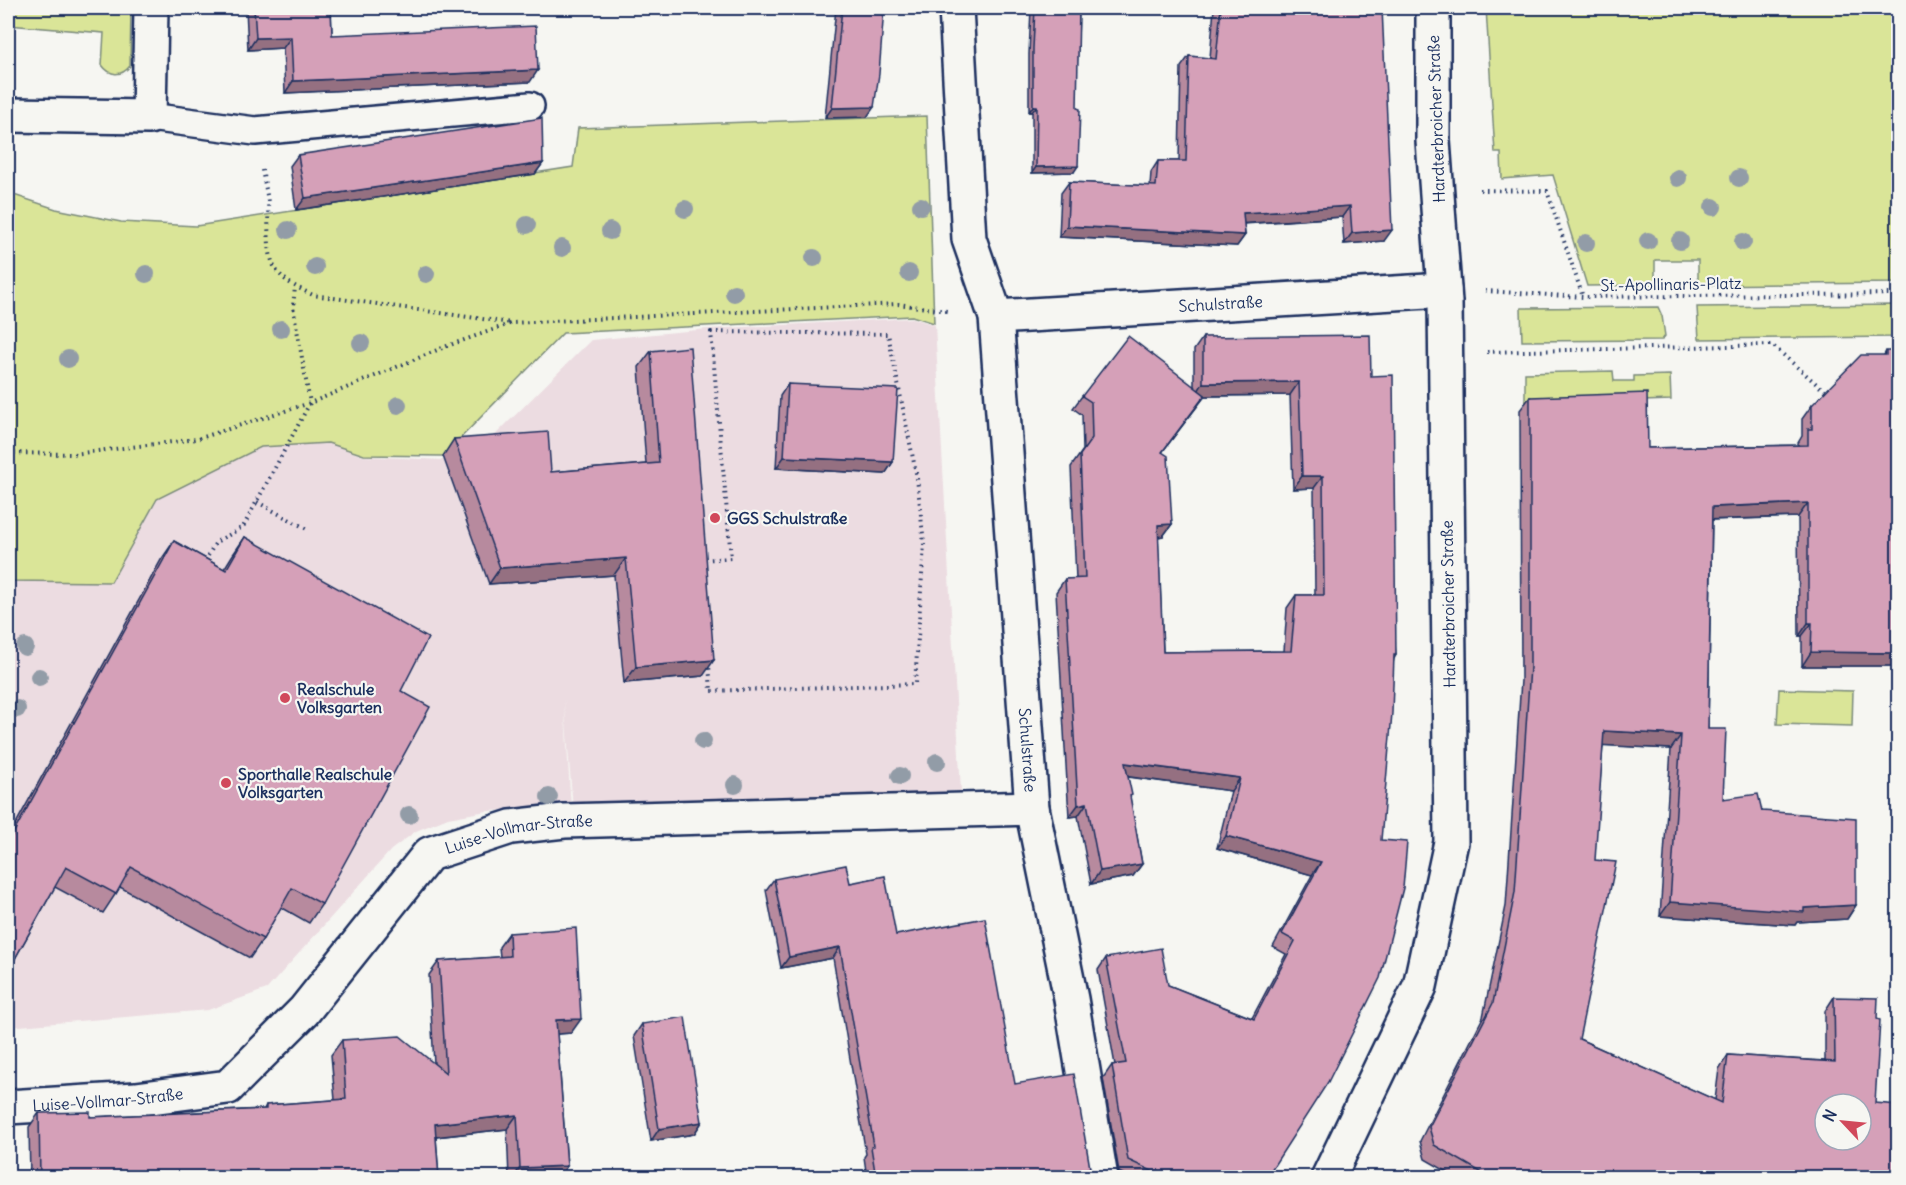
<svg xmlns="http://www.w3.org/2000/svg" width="1906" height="1185" font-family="Delius,sans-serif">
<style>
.built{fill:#ecdce1}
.green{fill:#dae598;stroke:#7a8a7b;stroke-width:1.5}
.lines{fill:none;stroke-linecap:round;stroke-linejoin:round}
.service-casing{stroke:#1b2f5e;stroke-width:32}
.minor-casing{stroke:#1b2f5e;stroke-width:38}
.tertiary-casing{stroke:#1b2f5e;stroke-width:38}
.path{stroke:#1b2f5e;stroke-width:4;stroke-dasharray:1.5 4.5;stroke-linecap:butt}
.service{stroke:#f6f6f2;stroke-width:27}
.minor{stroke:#f6f6f2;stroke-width:33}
.tertiary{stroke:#f6f6f2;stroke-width:33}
.tree{fill:#929ca7}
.wall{fill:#b78a9e;stroke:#1b2f5e;stroke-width:1.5;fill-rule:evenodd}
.shaded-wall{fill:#957081;stroke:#1b2f5e;stroke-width:1.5}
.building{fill:#d5a0b8;stroke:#1b2f5e;stroke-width:1.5;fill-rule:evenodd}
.poi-dot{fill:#d1495b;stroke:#f6f6f2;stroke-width:2}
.labels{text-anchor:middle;stroke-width:4.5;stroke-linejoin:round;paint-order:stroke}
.street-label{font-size:16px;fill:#1b2f5e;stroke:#f6f6f2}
.poi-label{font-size:16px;font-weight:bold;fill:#1b2f5e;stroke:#f6f6f2;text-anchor:start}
</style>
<rect width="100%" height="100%" fill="#f6f6f2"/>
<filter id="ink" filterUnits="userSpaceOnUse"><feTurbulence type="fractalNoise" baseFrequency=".0167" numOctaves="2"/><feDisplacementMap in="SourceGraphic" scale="12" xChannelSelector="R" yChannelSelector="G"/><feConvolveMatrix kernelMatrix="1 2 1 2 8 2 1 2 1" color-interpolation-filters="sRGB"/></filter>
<g filter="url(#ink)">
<path class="built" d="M 913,318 L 935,325 L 961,791 L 573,809 L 564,699 L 571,808 L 487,811 L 448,818 L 416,831 L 391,850 L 267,989 L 208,1010 L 8,1027 L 8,581 L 111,582 L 157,499 L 261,447 L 328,443 L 363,456 L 443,460 L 481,449 L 591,340 L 708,329 Z"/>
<g class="green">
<path d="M 8,8 L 131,8 L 130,66 C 121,77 110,76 102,65 L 104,33 L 8,25 Z"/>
<path d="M 1486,8 L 1898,8 L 1898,283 L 1698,285 L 1698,260 L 1655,260 L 1655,285 L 1587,286 L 1553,175 L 1502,179 L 1501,153 L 1495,153 Z"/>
<path d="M 927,116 L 934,323 L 912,316 L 563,333 L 443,456 L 364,455 L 328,443 L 261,447 L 157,499 L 111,582 L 8,581 L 8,193 L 56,209 L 121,222 L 196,226 L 573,167 L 578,128 Z"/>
<path d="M 1898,305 L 1898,337 L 1699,339 L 1697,307 Z"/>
<path d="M 1658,307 L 1662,316 L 1665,336 L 1662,340 L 1522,341 L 1521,308 Z"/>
<path d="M 1613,371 L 1614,381 L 1634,381 L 1634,376 L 1670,375 L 1671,400 L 1525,405 L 1525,373 Z"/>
<path d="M 1779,689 L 1853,691 L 1852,726 L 1777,724 Z"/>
</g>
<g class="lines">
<g class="service-casing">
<path id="service" d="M 149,117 L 255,131 L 530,106"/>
</g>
<g class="minor-casing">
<g id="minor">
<path id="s1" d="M 956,8 L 969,239 L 996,317 L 1032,808 L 1071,999 L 1101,1178"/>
<path d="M 8,115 L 149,117 L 151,8"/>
<path id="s2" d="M 996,317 L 1444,290"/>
<path id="s3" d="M 8,1107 L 136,1099 L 228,1087 L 304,1011 L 429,854 L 511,827 L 564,821 L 1032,808"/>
</g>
</g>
<g class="tertiary-casing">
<path id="tertiary" d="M 1328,1178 L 1420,986 L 1451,842 L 1445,302 L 1433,141 L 1433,8"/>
</g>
<g class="path">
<path d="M 262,170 C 264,181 267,192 268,203 C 269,221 266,253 275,268 C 284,282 298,288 313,295 L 511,323"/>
<path d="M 1480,190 L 1547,191 L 1583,297"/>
<path d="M 1485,291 L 1583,297 L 1898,294"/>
<path d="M 711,332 L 888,334 L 917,478 L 924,544 L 915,684 L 711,691 L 701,560 L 731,558 Z"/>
<path d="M 1487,352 L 1772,345 L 1827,393"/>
<path d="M 8,453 L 73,454 L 197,439 L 310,403 L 447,346 L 512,323 L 898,304 L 947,311"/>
<path d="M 257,502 L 307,529"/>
<path d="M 205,561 L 216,542 L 243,527 L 310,403 L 293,307 L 295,287"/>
</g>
<use href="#service" class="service"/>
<use href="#minor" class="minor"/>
<use href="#tertiary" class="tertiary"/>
</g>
<g class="tree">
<circle cx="1678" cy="178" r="9"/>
<circle cx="1739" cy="178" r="9"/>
<circle cx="921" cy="206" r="9"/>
<circle cx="1713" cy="207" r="9"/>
<circle cx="685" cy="209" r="9"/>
<circle cx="527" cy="225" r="9"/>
<circle cx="288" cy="230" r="9"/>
<circle cx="610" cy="231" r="9"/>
<circle cx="1648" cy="241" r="9"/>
<circle cx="1680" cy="241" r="9"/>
<circle cx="1743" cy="242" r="9"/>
<circle cx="1586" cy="243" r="9"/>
<circle cx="562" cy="248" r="9"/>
<circle cx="814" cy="258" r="9"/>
<circle cx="315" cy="267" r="9"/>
<circle cx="909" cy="273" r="9"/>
<circle cx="146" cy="274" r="9"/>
<circle cx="426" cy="274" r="9"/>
<circle cx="734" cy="293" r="9"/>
<circle cx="281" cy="329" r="9"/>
<circle cx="361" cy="343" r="9"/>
<circle cx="68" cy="359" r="9"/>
<circle cx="398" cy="405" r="9"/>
<circle cx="25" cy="647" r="9"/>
<circle cx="39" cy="677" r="9"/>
<circle cx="17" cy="709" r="9"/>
<circle cx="703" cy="741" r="9"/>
<circle cx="937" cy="762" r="9"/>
<circle cx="900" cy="776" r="9"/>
<circle cx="735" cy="785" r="9"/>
<circle cx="549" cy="797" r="9"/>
<circle cx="409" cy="815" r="9"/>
</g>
<g class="wall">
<path d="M 246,8 L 331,8 L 332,35 L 530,82 L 285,93 L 283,48 L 248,50 Z"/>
<path d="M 836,8 L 884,8 L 867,117 L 825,118 Z"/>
<path d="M 1031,8 L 1079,8 L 1074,172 L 1032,173 L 1032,112 L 1029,112 L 1029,54 Z"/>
<path d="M 1214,8 L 1382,8 L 1384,241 L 1344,244 L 1342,217 L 1244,224 L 1245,235 L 1237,246 L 1059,237 L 1061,193 L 1069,182 L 1150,186 L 1151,172 L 1158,161 L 1179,161 L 1181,67 L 1189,56 L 1210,58 Z"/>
<path d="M 298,155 L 543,163 L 535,174 L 296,210 L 290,166 Z"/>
<path d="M 1203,337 L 1371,376 L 1396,655 L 1394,659 L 1266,1178 L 1131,1178 L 1119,1172 L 1103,1078 L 1112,1065 L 1115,1065 L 1098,970 L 1106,958 L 1168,985 L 1252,1018 L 1286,954 L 1273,947 L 1312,875 L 1217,848 L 1231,791 L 1128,777 L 1130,798 L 1142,864 L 1133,876 L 1091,884 L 1078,816 L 1069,817 L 1056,592 L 1065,579 L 1076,579 L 1071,467 L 1083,450 L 1082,415 L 1073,408 L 1082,396 L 1194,387 L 1194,350 ZM 1290,395 L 1293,489 L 1314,488 L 1315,595 L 1296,595 L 1287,608 L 1284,651 L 1163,652 L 1158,537 L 1163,536 L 1172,524 L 1162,452 L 1205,396 Z"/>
<path d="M 651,351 L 703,676 L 624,683 L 614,575 L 489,584 L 443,456 L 454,439 L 551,472 L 646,464 L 639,367 Z"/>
<path d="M 1886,351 L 1899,666 L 1802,666 L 1802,636 L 1799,636 L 1798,517 L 1712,520 L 1708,729 L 1723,799 L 1762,811 L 1856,905 L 1847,919 L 1797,922 L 1795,925 L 1660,916 L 1671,749 L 1603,745 L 1579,1039 L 1715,1100 L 1719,1069 L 1728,1055 L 1825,1061 L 1825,1011 L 1834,997 L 1875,1103 L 1899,1178 L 1458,1178 L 1425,1159 L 1420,1141 L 1483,1017 L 1506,906 L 1521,680 L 1520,410 L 1530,397 L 1648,448 L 1798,445 L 1798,443 L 1802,436 L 1802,419 L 1812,405 L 1884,355 Z"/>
<path d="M 788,384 L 893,462 L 885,474 L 776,468 L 780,396 Z"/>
<path d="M 245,537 L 401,691 L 322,904 L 309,923 L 281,907 L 263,939 L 250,958 L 120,887 L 103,913 L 55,887 L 8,971 L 8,838 L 161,560 L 174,541 L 224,569 L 232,556 Z"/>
<path d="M 774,879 L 850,883 L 896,935 L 1015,1084 L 1083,1178 L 867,1178 L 864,1157 L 866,1154 L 833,958 L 781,968 L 766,890 Z"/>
<path d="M 509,933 L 571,1033 L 557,1034 L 567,1166 L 558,1178 L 509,1178 L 507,1129 L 436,1137 L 439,1178 L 30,1178 L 29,1127 L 39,1113 L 90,1117 L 264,1109 L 266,1105 L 335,1100 L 331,1055 L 342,1040 L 434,1064 L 429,975 L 439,961 L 500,957 L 499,947 Z"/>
<path d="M 642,1024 L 702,1122 L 694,1134 L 651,1141 L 634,1036 Z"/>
</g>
<g class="shaded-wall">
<path d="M 291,37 L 283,48 L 248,50 L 256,38 Z"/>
<path d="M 538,70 L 530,82 L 285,93 L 293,81 Z"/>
<path d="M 1033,106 L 1037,106 L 1032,112 L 1029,112 Z"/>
<path d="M 874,107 L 867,117 L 825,118 L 832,108 Z"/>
<path d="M 543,163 L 535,174 L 296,210 L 305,198 Z"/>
<path d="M 1078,166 L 1074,172 L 1032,173 L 1036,167 Z"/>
<path d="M 1350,206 L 1342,217 L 1236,224 L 1243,213 Z"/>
<path d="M 1067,226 L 1245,235 L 1237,246 L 1059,237 Z"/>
<path d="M 1392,230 L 1384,241 L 1344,244 L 1352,233 Z"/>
<path d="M 1299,382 L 1290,395 L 1205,396 L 1153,464 L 1195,396 L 1203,383 Z"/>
<path d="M 784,457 L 893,462 L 885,474 L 776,468 Z"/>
<path d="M 1302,476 L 1323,476 L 1314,488 L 1293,489 Z"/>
<path d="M 1808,503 L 1798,517 L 1703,520 L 1712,507 Z"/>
<path d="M 1172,524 L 1163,536 L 1149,538 L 1158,525 Z"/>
<path d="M 626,558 L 614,575 L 489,584 L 500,568 Z"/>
<path d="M 1808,623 L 1812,623 L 1802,636 L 1799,636 Z"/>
<path d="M 1811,652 L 1899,653 L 1899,666 L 1802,666 Z"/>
<path d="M 714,660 L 703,676 L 624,683 L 636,667 Z"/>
<path d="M 1604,731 L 1681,735 L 1671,749 L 1595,745 Z"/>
<path d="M 1125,763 L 1240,778 L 1231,791 L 1116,775 Z"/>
<path d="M 1087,803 L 1078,816 L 1069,817 L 1078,805 Z"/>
<path d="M 1226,836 L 1321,862 L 1312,875 L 1217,848 Z"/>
<path d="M 1142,864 L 1133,876 L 1091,884 L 1100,871 Z"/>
<path d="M 1670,902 L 1804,908 L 1856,905 L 1847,919 L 1797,922 L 1795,925 L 1660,916 Z"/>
<path d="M 840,947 L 833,958 L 781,968 L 789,957 Z"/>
<path d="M 581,1019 L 571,1033 L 546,1035 L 556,1020 Z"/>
<path d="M 517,1115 L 507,1129 L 425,1138 L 435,1124 Z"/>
<path d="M 702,1122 L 694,1134 L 651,1141 L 659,1129 Z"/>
<path d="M 567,1166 L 558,1178 L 513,1178 L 520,1168 Z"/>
<path d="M 1090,1168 L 1083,1178 L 1035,1178 Z"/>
</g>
<g class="building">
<path d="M 254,8 L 331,8 L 332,35 L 536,26 L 538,70 L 293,81 L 291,37 L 256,38 Z"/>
<path d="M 842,8 L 884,8 L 879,74 L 874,107 L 832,108 Z"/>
<path d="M 1035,8 L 1079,8 L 1077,108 L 1080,109 L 1078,166 L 1036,167 L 1037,106 L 1033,106 L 1033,48 Z"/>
<path d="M 1221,8 L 1382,8 L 1392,230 L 1352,233 L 1350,206 L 1243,213 L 1245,235 L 1067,226 L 1069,182 L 1156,186 L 1158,161 L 1186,161 L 1189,56 L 1216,59 Z"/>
<path d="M 542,118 L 543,163 L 305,198 L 298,155 Z"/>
<path d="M 1370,335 L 1371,376 L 1393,375 L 1396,655 L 1394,655 L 1392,713 L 1381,840 L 1407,842 L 1403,888 L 1380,978 L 1328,1082 L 1266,1178 L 1167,1178 L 1128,1160 L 1112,1065 L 1126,1063 L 1106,958 L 1161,948 L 1168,985 L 1254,1019 L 1295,941 L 1282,934 L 1321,862 L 1226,836 L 1240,778 L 1125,763 L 1132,795 L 1130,796 L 1142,864 L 1100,871 L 1087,803 L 1078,805 L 1065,579 L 1085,578 L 1080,455 L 1092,438 L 1091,402 L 1082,396 L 1128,336 L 1205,395 L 1162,452 L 1168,456 L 1172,524 L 1158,525 L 1163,652 L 1291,651 L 1296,595 L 1324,595 L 1323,476 L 1302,476 L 1299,382 L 1203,383 L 1203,337 Z"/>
<path d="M 690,347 L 714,660 L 636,667 L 626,558 L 500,568 L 454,439 L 548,432 L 551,472 L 659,463 L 651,351 Z"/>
<path d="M 1886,351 L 1899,351 L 1899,653 L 1811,652 L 1812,623 L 1808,623 L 1808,503 L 1712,507 L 1708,729 L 1726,729 L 1723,799 L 1758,794 L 1762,811 L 1856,818 L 1856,905 L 1804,908 L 1804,912 L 1670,902 L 1681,735 L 1604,731 L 1595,860 L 1616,862 L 1579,1039 L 1722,1103 L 1728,1055 L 1835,1062 L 1834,997 L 1878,998 L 1877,1019 L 1880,1020 L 1875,1103 L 1899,1105 L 1899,1178 L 1491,1178 L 1434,1145 L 1429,1127 L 1493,1003 L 1515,892 L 1530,667 L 1530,397 L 1647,393 L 1648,448 L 1808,445 L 1808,429 L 1812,429 L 1812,405 L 1861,355 L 1886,355 ZM 1825,1104 L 1861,1104 L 1861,1140 L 1825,1140 Z"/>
<path d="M 788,384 L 898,389 L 893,462 L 784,457 Z"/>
<path d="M 245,537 L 428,638 L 401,691 L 430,707 L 322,904 L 292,888 L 263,939 L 131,867 L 116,894 L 66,867 L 8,971 L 8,843 L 174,541 L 226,570 Z"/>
<path d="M 846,865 L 850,883 L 885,876 L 896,935 L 985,918 L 1015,1084 L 1074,1074 L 1090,1168 L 1035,1178 L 876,1178 L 871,1147 L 874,1146 L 840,947 L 789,957 L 774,879 Z"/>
<path d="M 576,928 L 581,1019 L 556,1020 L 567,1166 L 520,1168 L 517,1115 L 435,1124 L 439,1178 L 40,1178 L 39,1113 L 90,1112 L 90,1117 L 266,1109 L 266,1105 L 346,1099 L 342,1040 L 400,1036 L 446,1073 L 439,961 L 510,956 L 509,933 Z"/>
<path d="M 685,1017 L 702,1122 L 659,1129 L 642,1024 Z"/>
</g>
</g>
<g class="poi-dot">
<circle cx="715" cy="518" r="6"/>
<circle cx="285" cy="698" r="6"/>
<circle cx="226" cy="783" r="6"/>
</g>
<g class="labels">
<g class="street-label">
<text transform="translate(1436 119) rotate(-92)" y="6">Hardterbroicher Straße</text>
<text transform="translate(1671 284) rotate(-1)" y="6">St.-Apollinaris-Platz</text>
<text dy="6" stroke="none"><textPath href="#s2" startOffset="225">Schulstraße</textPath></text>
<text transform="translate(1448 604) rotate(-91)" y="6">Hardterbroicher Straße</text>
<text dy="6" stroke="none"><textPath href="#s1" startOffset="748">Schulstraße</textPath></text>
<text dy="6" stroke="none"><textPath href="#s3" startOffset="622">Luise-Vollmar-Straße</textPath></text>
<text dy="6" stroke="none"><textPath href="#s3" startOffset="100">Luise-Vollmar-Straße</textPath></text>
</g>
<g class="poi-label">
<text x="727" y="524">GGS Schulstraße</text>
<text x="297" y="695">Realschule<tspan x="297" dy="18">Volksgarten</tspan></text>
<text x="238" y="780">Sporthalle Realschule<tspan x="238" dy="18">Volksgarten</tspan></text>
</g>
</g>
<rect width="1906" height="1185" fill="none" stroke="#f6f6f2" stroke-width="30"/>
<rect x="15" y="15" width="1876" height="1155" fill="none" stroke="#1b2f5e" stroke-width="2" filter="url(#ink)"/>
<g transform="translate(1843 1122) rotate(296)"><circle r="28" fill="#f6f6f2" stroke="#9ea6b7" stroke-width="1.5"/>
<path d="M0-4.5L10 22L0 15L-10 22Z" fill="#d1495b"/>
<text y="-9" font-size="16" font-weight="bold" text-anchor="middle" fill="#1b2f5e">N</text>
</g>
</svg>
